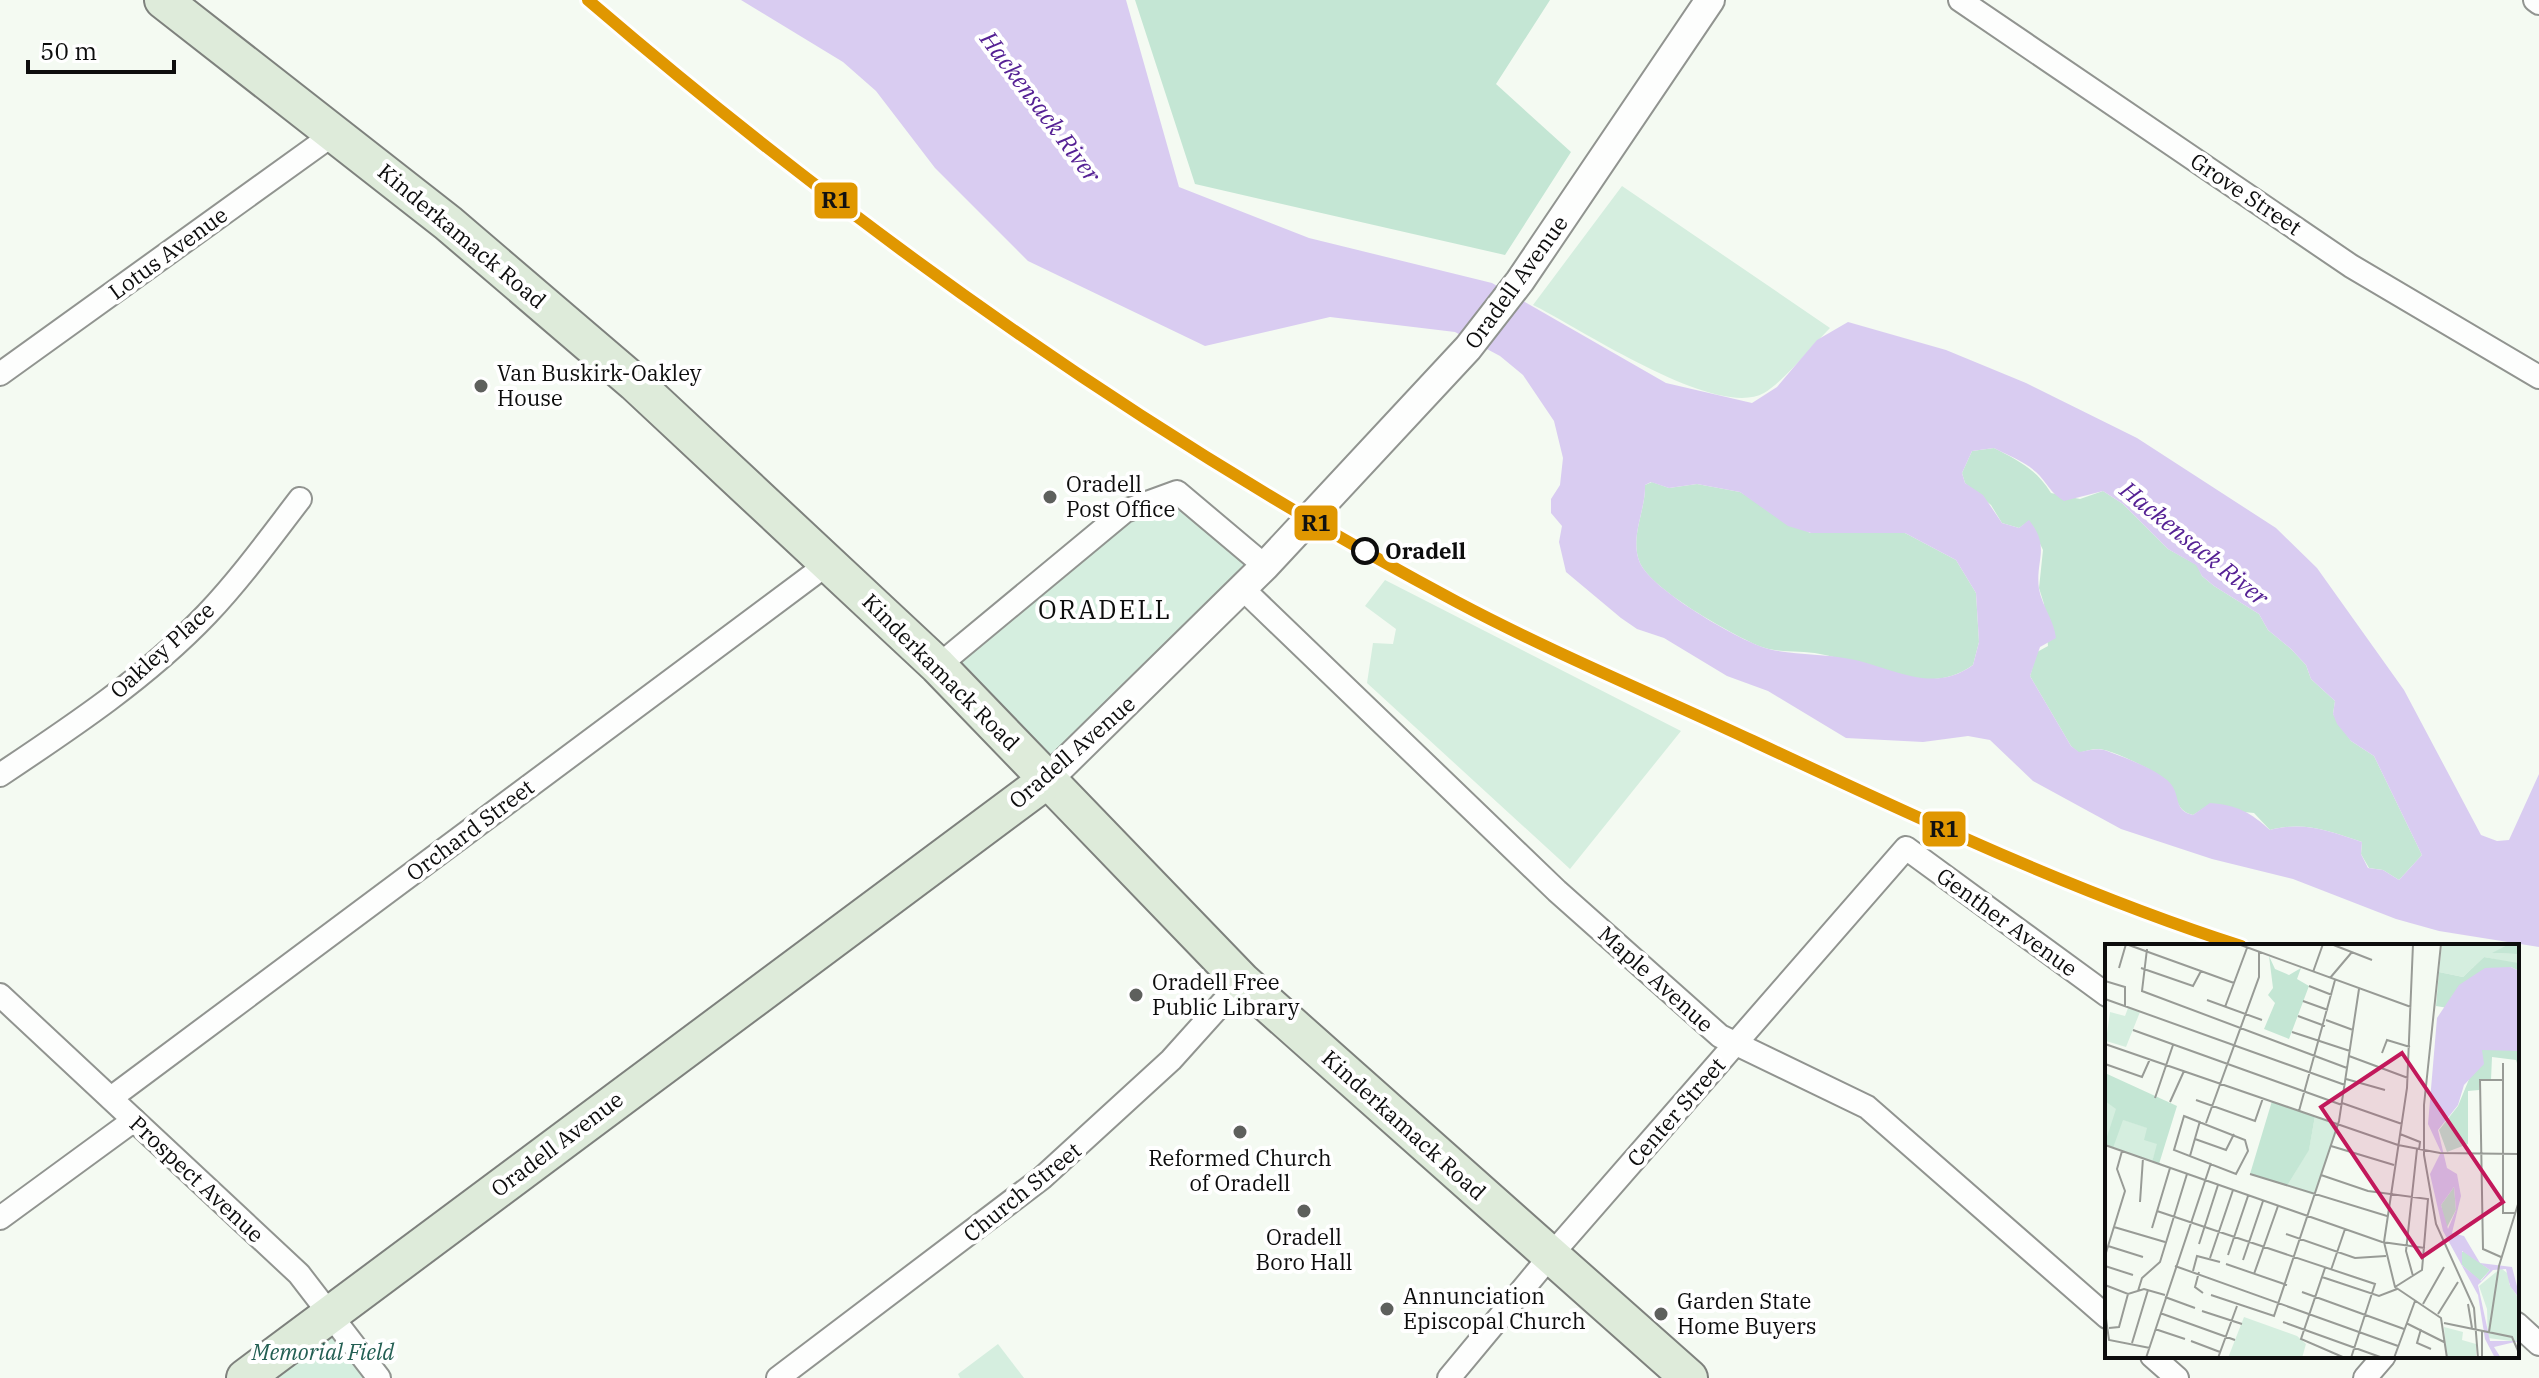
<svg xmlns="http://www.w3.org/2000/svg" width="2539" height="1378" font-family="'IBM Plex Serif',serif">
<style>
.green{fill:#d5eedf}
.forest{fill:#c4e6d4}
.water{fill:#d9ccf1;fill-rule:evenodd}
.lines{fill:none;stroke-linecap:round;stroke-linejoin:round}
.minor-casing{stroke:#919490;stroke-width:26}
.tertiary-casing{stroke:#919490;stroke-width:32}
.primary-casing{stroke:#7e817d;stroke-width:40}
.minor{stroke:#fdfefd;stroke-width:22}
.tertiary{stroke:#fdfefd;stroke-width:28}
.primary{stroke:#deebda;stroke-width:36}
.rail-1-casing{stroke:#fff;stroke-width:18}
.rail-1{stroke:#e09701;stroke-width:12}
.poi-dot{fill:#5e605d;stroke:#fff;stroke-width:3}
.stop-dot{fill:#fff;stroke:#0d0d0d;stroke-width:4}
.labels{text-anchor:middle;stroke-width:8;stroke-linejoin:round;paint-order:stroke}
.street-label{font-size:22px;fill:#0d0d0d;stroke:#fff}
.poi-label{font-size:22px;fill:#0d0d0d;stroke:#fff;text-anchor:start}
.stop-label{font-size:22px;font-weight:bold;fill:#0d0d0d;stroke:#fff;text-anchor:start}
.park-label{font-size:22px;font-style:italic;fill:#235f53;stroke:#fff}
.water-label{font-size:24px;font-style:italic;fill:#552194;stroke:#fff}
.quarter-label{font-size:26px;letter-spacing:2px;fill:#0d0d0d;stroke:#fff}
.inset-road{fill:none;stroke:#989b96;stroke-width:2}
.view{fill:#c2185b;fill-opacity:0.15;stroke:#c2185b;stroke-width:4}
.inset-edge{fill:none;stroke:#0d0d0d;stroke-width:4}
.line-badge{stroke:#fff;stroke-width:3}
.pale-badge-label{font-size:22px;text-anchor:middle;font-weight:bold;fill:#111}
</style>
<rect width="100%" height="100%" fill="#f4faf2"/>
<g class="green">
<path d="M 1622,186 L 1830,328 C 1814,344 1782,383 1764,393 C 1716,420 1580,328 1533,305 Z"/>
<path d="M 1177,492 L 1265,566 L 1047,780 L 938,666 L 1125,511 Z"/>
<path d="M 1385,580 L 1681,731 L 1570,869 L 1367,683 L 1373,643 L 1393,644 L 1396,629 L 1365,606 Z"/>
<path d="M 329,1315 L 379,1378 L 245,1378 Z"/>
<path d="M 998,1344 L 1024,1378 L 960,1378 L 958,1374 Z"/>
</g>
<g class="forest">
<path d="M 1135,0 L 1550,0 L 1496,84 L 1571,152 L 1505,255 L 1195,184 Z"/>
<path d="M 1994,448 C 2019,461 2036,469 2051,493 L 2080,499 L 2103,491 L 2123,504 L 2168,549 L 2197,565 L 2202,576 L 2214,586 L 2259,614 L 2268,630 L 2291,649 L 2306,665 L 2311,679 L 2335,701 L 2333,714 L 2351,741 L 2374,756 L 2422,855 L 2399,880 L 2383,870 L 2369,868 L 2361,854 L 2362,842 C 2329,831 2304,821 2270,830 L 2254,813 L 2204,808 L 2193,815 C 2175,811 2178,795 2167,782 C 2159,772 2111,749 2098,749 C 2092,749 2085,751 2079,753 L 2071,746 L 2030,676 L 2037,652 L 2048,646 L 2044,604 L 2039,588 L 2043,550 L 2029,521 L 2019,528 L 2002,523 L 1991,505 L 1965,483 L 1962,473 L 1972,451 Z"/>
<path d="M 1652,482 L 1669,488 L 1697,484 L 1740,492 L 1810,533 L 1905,533 L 1956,560 L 1976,593 L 1979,642 L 1973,665 C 1927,699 1868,662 1820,654 C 1799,650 1780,654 1759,646 C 1731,634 1652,590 1640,563 C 1629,538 1646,510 1645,485 Z"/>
</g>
<path class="water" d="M 741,0 L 1126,0 L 1179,187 L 1309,238 L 1492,283 L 1666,383 L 1752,403 L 1777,387 L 1817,340 L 1848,322 L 1946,350 L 2026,383 L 2137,438 L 2276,528 L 2317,568 L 2404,690 L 2481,835 L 2497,841 L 2509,840 L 2539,774 L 2539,947 L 2439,931 L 2396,919 L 2293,879 L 2212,859 L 2121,829 L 2033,781 L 1990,740 L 1968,736 L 1923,742 L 1846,738 L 1768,691 L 1727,676 L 1664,638 L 1637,629 L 1621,618 L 1566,572 L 1559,542 L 1562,526 L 1551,513 L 1551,499 L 1560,485 L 1563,458 L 1554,421 L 1523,375 L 1500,356 L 1455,332 L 1330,317 L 1205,346 L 1028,261 L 935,168 L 876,91 L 843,62 ZM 1994,448 C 2009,456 2024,461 2036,472 C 2047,482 2050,493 2064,501 L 2103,491 L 2123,504 L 2168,549 L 2196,565 L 2202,576 L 2214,586 L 2259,614 L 2268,630 L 2291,649 L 2306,665 L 2311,679 L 2335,701 L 2333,714 L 2337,724 L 2351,741 L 2374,756 L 2422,855 L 2399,880 L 2383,870 L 2368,868 L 2361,854 L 2362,842 C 2329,831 2304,821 2270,830 C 2251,813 2238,805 2210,803 L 2193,815 C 2173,811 2181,795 2170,783 C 2159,770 2119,755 2104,750 C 2097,748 2087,751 2079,752 L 2071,746 L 2030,676 L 2040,647 L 2056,638 C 2054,620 2042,606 2039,589 C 2035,560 2051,548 2029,520 L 2019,528 L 2002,523 L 1983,495 L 1965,483 L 1962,473 L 1972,451 ZM 1651,482 L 1669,488 L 1697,484 L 1740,492 L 1788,526 L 1811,533 L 1905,533 L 1956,560 L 1976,593 L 1979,642 L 1973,665 C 1932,695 1892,667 1850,659 C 1822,653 1793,656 1765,648 C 1737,639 1652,590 1640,563 C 1629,538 1646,510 1645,485 Z"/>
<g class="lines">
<g class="minor-casing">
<g id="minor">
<path d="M 1960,0 L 2351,266 L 2539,377"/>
<path d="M 2535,0 L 2539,3"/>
<path d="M 0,374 L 335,133"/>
<path d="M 1243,589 L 1557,891 L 1720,1036 L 1867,1107 L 2107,1317"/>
<path d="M 938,666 L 1125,511 L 1177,492 L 1265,566"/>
<path d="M 0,775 C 72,727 147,677 207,614 C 241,578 270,538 300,499"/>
<path d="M 0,995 L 299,1274 L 379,1378"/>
<path d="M 111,1098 L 830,562"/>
<path d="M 0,1218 L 134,1120"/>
<path d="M 2517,1324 L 2539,1344"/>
<path d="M 2152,1356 L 2177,1378"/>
<path d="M 778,1378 L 1042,1178 L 1171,1060 L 1242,981"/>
<path d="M 1449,1378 L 1552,1254 L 1906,848 L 2107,995"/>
<path d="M 2365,1378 L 2384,1356"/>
</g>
</g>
<g class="tertiary-casing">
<path id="tertiary" d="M 1047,780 L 1265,566 L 1468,348 L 1520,281 L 1710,0"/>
</g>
<g class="primary-casing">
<g id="primary">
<path d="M 163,0 L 448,223 L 635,383 L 938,666 L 1242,981 L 1689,1378"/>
<path d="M 245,1378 L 1047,780"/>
</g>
</g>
<use href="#minor" class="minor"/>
<use href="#tertiary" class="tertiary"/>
<use href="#primary" class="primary"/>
<g class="rail-1-casing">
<path id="rail-1" d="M 588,0 C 857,231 1144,435 1457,602 C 1553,653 1655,695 1753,741 C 1914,816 2073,892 2241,946"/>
</g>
<use href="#rail-1" class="rail-1"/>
</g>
<g class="poi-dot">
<circle cx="481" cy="386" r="8"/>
<circle cx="1050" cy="497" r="8"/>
<circle cx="1136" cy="995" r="8"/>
<circle cx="1240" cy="1132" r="8"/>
<circle cx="1304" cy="1211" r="8"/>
<circle cx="1387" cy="1309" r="8"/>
<circle cx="1661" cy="1314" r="8"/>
</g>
<circle class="stop-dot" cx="1365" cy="551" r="12"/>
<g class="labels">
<g class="street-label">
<text transform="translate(2246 194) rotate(34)" y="8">Grove Street</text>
<text transform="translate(462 236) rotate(40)" y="8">Kinderkamack Road</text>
<text transform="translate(168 253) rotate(-36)" y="8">Lotus Avenue</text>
<text transform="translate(1516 282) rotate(-54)" y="8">Oradell Avenue</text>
<text transform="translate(162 650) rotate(-42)" y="8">Oakley Place</text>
<text transform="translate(941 672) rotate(45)" y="8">Kinderkamack Road</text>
<text transform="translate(1072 752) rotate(-41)" y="8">Oradell Avenue</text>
<text transform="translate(470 830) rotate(-37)" y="8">Orchard Street</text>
<text transform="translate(2007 922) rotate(36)" y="8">Genther Avenue</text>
<text transform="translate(1656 979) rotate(42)" y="8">Maple Avenue</text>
<text transform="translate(1676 1112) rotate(-49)" y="8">Center Street</text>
<text transform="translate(1404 1125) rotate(42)" y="8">Kinderkamack Road</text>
<text transform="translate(557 1144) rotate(-37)" y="8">Oradell Avenue</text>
<text transform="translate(197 1179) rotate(43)" y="8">Prospect Avenue</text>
<text transform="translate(1022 1192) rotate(-39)" y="8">Church Street</text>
</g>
<g class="poi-label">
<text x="497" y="381">Van Buskirk-Oakley<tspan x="497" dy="25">House</tspan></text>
<text x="1066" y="492">Oradell<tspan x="1066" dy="25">Post Office</tspan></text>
<text x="1152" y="990">Oradell Free<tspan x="1152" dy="25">Public Library</tspan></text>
<text x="1240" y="1166" text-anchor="middle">Reformed Church<tspan x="1240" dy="25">of Oradell</tspan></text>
<text x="1304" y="1245" text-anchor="middle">Oradell<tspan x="1304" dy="25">Boro Hall</tspan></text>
<text x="1403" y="1304">Annunciation<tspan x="1403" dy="25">Episcopal Church</tspan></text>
<text x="1677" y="1309">Garden State<tspan x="1677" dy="25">Home Buyers</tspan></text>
</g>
<g class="stop-label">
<text x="1385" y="559">Oradell</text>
</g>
<g class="park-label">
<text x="323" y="1360">Memorial Field</text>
</g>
<g class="water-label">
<text transform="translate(1040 107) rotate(53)" y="8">Hackensack River</text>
<text transform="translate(2194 544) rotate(39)" y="8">Hackensack River</text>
</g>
<g class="quarter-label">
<text x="1105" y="619">ORADELL</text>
</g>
</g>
<g transform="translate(2105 944)">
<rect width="414" height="414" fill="#f4faf2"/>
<path d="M 337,0 L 404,0 L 389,9 L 412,10 L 413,20 L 379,13 L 358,33 L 334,28 ZM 23,64 L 35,68 L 21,103 L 1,97 L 5,68 L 20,72 ZM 0,157 L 9,160 L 16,175 L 43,184 L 53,200 L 47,218 L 0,201 ZM 210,172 L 233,180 L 209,251 L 182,242 L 204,205 ZM 396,324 L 407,333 L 404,340 L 414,355 L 414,398 L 383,394 L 382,365 L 374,342 ZM 139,373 L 192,392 L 201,400 L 197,414 L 123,414 ZM 339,383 L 358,388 L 357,396 L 371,400 L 371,414 L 342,414 Z" fill="#d5eedf"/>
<path d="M 404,0 L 414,0 L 414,27 L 406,23 L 347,52 L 343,64 L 331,62 L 334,28 L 358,33 L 379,13 L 413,19 L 412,10 L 387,9 ZM 164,12 L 170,25 L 184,31 L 196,24 L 192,35 L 204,42 L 184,95 L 159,85 L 170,59 L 163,51 L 168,44 ZM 395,105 L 414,107 L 414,125 L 411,116 L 387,113 L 386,136 L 375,136 L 374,146 L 363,147 L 363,200 L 342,208 L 334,186 L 353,162 L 376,106 ZM 0,129 L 72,162 L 54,220 L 47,218 L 52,200 L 39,196 L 42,184 L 18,176 L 8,204 L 0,199 L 11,165 L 0,157 ZM 167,157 L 210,172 L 204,206 L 182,242 L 145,230 ZM 349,243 L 351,266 L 341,285 L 336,261 ZM 359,307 L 385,326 L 375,337 L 357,321 L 354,310 Z" fill="#c4e6d4"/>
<path d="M 406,23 L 414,27 L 414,107 L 377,106 L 379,120 L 359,141 L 353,161 L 333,186 L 342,224 L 352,230 L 356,252 L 347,289 L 359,292 L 375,319 L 407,323 L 414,350 L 414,354 L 405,342 L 401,325 L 388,326 L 373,341 L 385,397 L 414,397 L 389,403 L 396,414 L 390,414 L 380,395 L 373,351 L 338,287 L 325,230 L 336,208 L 323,180 L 332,74 L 354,41 L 380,24 ZM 349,243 L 351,266 L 343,285 L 336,261 ZM 357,307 L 385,326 L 376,337 L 357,321 Z" fill="#d9ccf1" fill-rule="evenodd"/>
<path class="inset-road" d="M 21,0 L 129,39M 133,0 L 306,63M 226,0 L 267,16M 308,0 L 302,144 L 279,298 L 290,343 L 336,374 L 342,414M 336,0 L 319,161 L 319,211 L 331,280 L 369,364 L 373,414M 42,5 L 37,47 L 242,124M 14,24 L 21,0M 36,24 L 88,42 L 96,27M 208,28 L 218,0M 225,34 L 247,8M 0,37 L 20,43 L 20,62M 204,42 L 227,51M 0,55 L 240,141M 102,56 L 157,76M 198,57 L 223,66M 120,63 L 142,4M 193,72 L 220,82M 221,76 L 248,86M 28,86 L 237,161M 187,88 L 245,107M 0,100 L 293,201M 277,109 L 282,96 L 305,103M 244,112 L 303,134M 398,119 L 398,210M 0,120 L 37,133 L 45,115M 241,135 L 280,146M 50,154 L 68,101M 91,156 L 150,177 L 158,154M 65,158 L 79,127M 237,159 L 297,180M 194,167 L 230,36M 79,172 L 140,196 L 143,207 L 131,230 L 69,206 ZM 101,179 L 154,33 L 154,8M 295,190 L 315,198 L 314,206M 90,195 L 121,206 L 129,190M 0,201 L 277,298 L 320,304M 293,201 L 335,209 L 414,210M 226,202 L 289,221M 398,210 L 398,269 L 411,269M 85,212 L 95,177M 145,230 L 282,272M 216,231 L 263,247 L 323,255 L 317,326 L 290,343M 35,258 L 38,214M 52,267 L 270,340 L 246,414M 9,283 L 60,298M 47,284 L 65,224M 181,290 L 250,314 L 281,312M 94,300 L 113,241M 3,302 L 38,313M 123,311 L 143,252M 0,312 L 20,247 L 12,225 L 17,207M 396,313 L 378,305 L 375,136 L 398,136M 105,314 L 128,246M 138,316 L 158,257M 121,320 L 182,341M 0,322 L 28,331M 70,322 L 293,402M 220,324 L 196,395 L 240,414M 226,326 L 240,285M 88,327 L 92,312 L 115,318M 94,328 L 90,343 L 98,349M 149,330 L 173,262M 308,332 L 301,307 L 312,205M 217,333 L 274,352 L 292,345M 0,341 L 23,350 L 39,345 L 60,351M 33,347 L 37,334 L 55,318 L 82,230M 197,348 L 299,385M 106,351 L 169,372 L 234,177 L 254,45M 60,353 L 90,364M 318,360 L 339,323M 363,360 L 367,384M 97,367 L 137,380M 0,368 L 4,396 L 45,404M 55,369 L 130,396M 333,370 L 353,338M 178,378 L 278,414M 301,379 L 339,398M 339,379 L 407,393 L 414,409M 4,384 L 14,383 L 23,350M 50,385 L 80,395M 316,385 L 312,399 L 326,405M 384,388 L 394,322 L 414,257M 86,397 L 115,408M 27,399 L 43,346M 41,414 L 106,219M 113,414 L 132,362M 289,414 L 310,357M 377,414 L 377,387"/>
<path class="view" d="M 297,109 L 398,258 L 317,313 L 216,163 Z"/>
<rect width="414" height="414" class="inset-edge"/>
</g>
<g class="line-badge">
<rect x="813" y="181" width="46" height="39" rx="8" fill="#e09701"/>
<rect x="1293" y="504" width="46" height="38" rx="8" fill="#e09701"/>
<rect x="1921" y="810" width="46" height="38" rx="8" fill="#e09701"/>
</g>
<g class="pale-badge-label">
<text x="836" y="208">R1</text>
<text x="1316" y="531">R1</text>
<text x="1944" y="837">R1</text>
</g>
<path d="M28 60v12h146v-12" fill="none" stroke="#0d0d0d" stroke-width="4"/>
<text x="40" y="60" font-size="24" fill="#0d0d0d" stroke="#ffffff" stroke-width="6" paint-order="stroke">50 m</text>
</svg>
